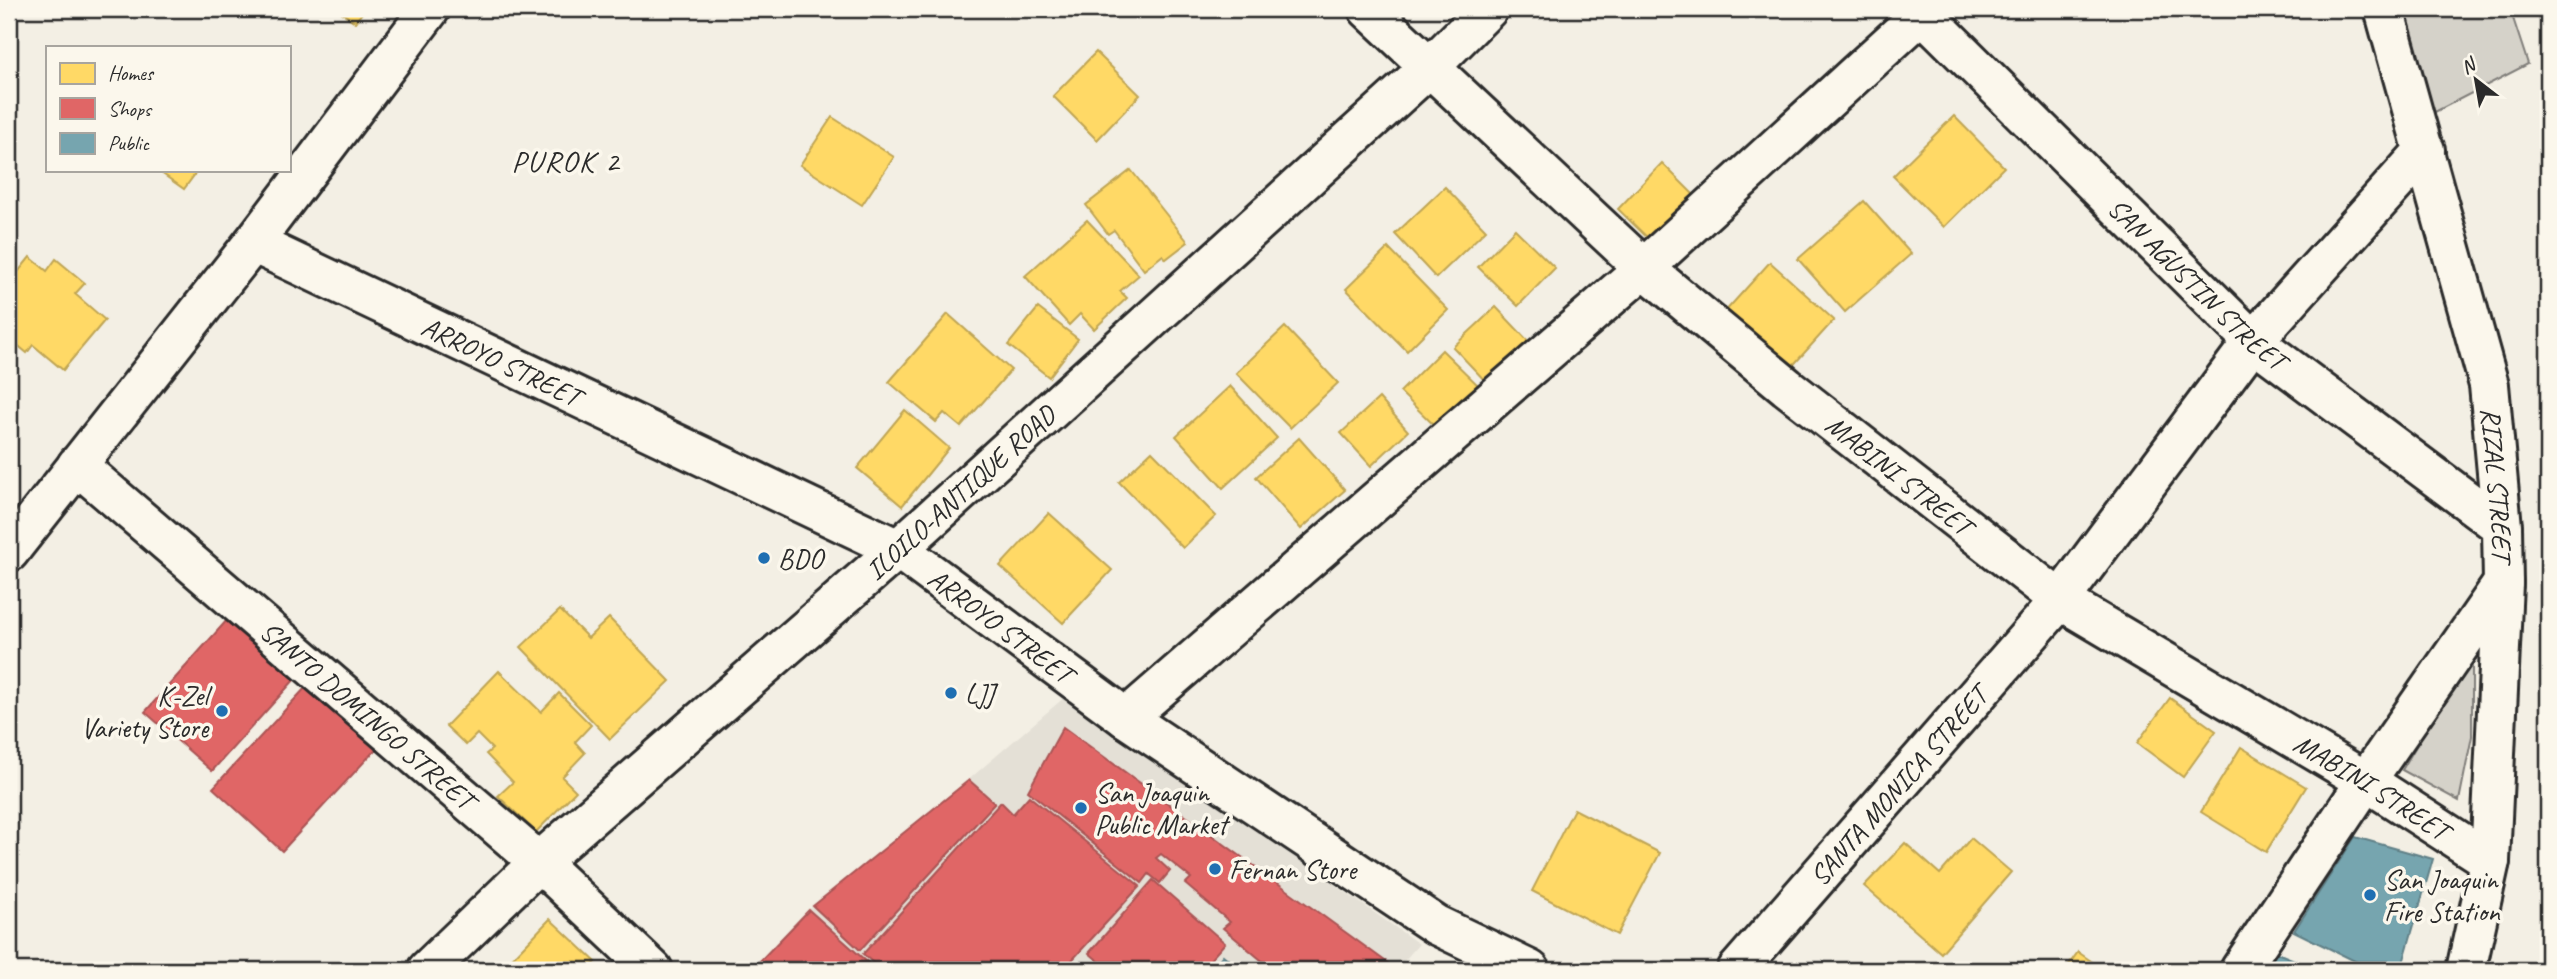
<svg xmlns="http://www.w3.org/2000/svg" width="2557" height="979" font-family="Caveat,sans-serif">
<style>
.built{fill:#e4e0d6}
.green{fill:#d5d2c9;stroke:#807e7a;stroke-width:2}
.homes{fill:#ffd966;stroke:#bfa554;stroke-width:2}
.shops{fill:#e06666;stroke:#aa5454;stroke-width:2}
.public{fill:#76a5af;stroke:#608087;stroke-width:2}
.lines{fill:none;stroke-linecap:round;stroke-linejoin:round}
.minor-casing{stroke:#2b2b2b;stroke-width:44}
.major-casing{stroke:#2b2b2b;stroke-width:44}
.minor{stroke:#fbf7ec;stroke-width:38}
.major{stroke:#fbf7ec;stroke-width:38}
.poi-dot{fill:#1f6fb2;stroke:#fbf7ec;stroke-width:2.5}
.labels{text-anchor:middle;stroke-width:7;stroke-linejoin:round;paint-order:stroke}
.street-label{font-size:28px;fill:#2b2b2b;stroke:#fbf7ec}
.poi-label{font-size:28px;fill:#2b2b2b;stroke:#fbf7ec;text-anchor:start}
.neighbourhood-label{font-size:30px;letter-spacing:2px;fill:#2b2b2b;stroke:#fbf7ec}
</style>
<rect width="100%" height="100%" fill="#f3efe4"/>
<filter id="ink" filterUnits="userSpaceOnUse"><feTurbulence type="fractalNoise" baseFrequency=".0143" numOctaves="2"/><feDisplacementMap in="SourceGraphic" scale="14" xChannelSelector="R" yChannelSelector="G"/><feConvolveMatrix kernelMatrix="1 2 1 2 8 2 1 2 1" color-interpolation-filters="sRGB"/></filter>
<g filter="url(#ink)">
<path class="built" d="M 1066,696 L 1419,944 L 1396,970 L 751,970 L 813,906 L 902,837 Z"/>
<g class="green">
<path d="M 2398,9 L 2510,9 L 2528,64 L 2429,115 Z"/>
<path d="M 2472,651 L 2472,736 L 2459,801 L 2402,770 Z"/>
</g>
<g class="homes">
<path d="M 337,9 L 365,9 L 355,22 Z"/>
<path d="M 1096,52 L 1140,95 L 1097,140 L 1053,96 Z"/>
<path d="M 1954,116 L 2004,167 L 1944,227 L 1893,176 Z"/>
<path d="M 832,117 L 894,157 L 862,205 L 800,165 Z"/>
<path d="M 1662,163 L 1704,205 L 1660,250 L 1618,209 Z"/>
<path d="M 157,170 L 198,170 L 184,189 Z"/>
<path d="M 1131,170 L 1188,242 L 1166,259 L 1163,255 L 1144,270 L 1114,230 L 1108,234 L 1086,205 Z"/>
<path d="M 1445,187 L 1486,230 L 1436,278 L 1395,234 Z"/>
<path d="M 1864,201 L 1911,254 L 1845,312 L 1798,259 Z"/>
<path d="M 1087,220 L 1139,275 L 1120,291 L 1127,298 L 1094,329 L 1080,314 L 1069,325 L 1025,276 Z"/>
<path d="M 1515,229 L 1555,268 L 1518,306 L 1478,267 Z"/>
<path d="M 1388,248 L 1448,310 L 1407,351 L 1346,289 Z"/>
<path d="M 30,257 L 47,271 L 56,259 L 85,283 L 75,294 L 105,320 L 63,370 L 33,345 L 27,353 L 9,338 L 9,283 Z"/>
<path d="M 1770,262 L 1834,320 L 1787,372 L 1723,314 Z"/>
<path d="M 1496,307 L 1531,344 L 1489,385 L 1453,347 Z"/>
<path d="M 1038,308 L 1078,339 L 1049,377 L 1008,345 Z"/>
<path d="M 948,314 L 1011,370 L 961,427 L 944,413 L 936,422 L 889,382 Z"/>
<path d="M 1285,327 L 1338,383 L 1290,428 L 1236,373 Z"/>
<path d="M 1442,350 L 1482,389 L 1441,432 L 1400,392 Z"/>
<path d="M 1230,386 L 1277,438 L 1223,488 L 1176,436 Z"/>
<path d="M 1379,398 L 1408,431 L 1371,466 L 1341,433 Z"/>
<path d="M 905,410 L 949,448 L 902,506 L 857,468 Z"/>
<path d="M 1299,438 L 1345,490 L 1301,529 L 1256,477 Z"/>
<path d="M 1152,451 L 1216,516 L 1183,548 L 1119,482 Z"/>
<path d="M 1049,513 L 1112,570 L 1063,623 L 1000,566 Z"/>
<path d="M 560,610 L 588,638 L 609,618 L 670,681 L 610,739 L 521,647 Z"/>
<path d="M 499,671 L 541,712 L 559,693 L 591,725 L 575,742 L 585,753 L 562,777 L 576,791 L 536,832 L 498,796 L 513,782 L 486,754 L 492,749 L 477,734 L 466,745 L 446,726 Z"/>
<path d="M 2170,698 L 2216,731 L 2183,777 L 2137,743 Z"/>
<path d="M 2241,747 L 2306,787 L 2266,852 L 2201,812 Z"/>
<path d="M 1574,809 L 1660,853 L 1617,935 L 1532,891 Z"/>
<path d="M 1971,838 L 2011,872 L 1941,953 L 1864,886 L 1905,843 L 1940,874 Z"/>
<path d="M 550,919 L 596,962 L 588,970 L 501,970 Z"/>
<path d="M 2078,952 L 2104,970 L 2065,970 Z"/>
</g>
<g class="shops">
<path d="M 228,619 L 295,679 L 212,771 L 145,712 Z"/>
<path d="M 307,686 L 376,749 L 282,851 L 213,788 Z"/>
<path d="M 1063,727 L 1396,969 L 1273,970 L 1223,928 L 1230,922 L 1185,884 L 1191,878 L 1161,854 L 1156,858 L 1170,871 L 1160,883 L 1149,874 L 1142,883 L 1028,791 Z"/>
<path d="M 969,780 L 995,803 L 860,950 L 813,906 Z"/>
<path d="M 1029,796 L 1140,886 L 1063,970 L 881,970 L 863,954 L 1001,802 L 1013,814 Z"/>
<path d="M 1153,880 L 1225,943 L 1201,970 L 1109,970 L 1089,953 Z"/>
<path d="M 809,910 L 876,970 L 769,970 L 759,962 Z"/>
</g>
<g class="public">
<path d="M 2355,837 L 2433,859 L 2401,970 L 2373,970 L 2294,931 Z"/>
<path d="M 2277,953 L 2319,970 L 2266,970 Z"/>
<path d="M 1223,955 L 1241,970 L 1210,970 Z"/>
</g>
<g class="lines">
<g class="minor-casing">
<g id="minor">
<path id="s1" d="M 1368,9 L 1644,268 L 1787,387 L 2060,600 L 2366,781 L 2490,861"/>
<path id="s2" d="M 1918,9 L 2253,341 L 2502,527"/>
<path id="s3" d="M 2384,9 L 2489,385 L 2502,527 L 2503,583 L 2490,861 L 2466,970"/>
<path id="s4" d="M 253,243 L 898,549 L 1126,718 L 1436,925 L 1530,970"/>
<path id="s5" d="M 77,465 L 539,862 L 653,970"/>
<path d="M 9,552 L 253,243 L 430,9"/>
<path d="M 1126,718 L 1644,268 L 1927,9"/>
<path id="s6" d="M 1737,970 L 2060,600 L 2253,341 L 2425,150"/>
<path d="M 2240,970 L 2366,781 L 2503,583"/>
</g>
</g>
<g class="major-casing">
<g id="major">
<path id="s7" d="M 427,970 L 539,862 L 898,549 L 1431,66 L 1488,9"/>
</g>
</g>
<use href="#minor" class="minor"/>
<use href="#major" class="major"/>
</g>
</g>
<g class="poi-dot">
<circle cx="764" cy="558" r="7"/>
<circle cx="951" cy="693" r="7"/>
<circle cx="222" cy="711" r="7"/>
<circle cx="1081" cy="808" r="7"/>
<circle cx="1215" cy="869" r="7"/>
<circle cx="2370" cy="895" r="7"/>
</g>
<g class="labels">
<g class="street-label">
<text dy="10" stroke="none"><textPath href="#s2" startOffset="392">SAN AGUSTIN STREET</textPath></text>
<text dy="10" stroke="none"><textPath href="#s4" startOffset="275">ARROYO STREET</textPath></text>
<text dy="10" stroke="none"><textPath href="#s1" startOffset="707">MABINI STREET</textPath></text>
<text dy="10" stroke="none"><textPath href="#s3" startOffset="490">RIZAL STREET</textPath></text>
<text dy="10" stroke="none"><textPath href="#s7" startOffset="716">ILOILO-ANTIQUE ROAD</textPath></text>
<text dy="10" stroke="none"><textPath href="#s4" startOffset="842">ARROYO STREET</textPath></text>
<text dy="10" stroke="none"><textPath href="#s5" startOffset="383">SANTO DOMINGO STREET</textPath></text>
<text dy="10" stroke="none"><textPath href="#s6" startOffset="245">SANTA MONICA STREET</textPath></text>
<text dy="10" stroke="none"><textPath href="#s1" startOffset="1274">MABINI STREET</textPath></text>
</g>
<g class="poi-label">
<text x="778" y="568">BDO</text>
<text x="965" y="703">LJJ</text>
<text x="208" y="705" text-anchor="end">K-Zel<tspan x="208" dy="32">Variety Store</tspan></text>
<text x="1095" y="802">San Joaquin<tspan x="1095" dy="32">Public Market</tspan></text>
<text x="1229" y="879">Fernan Store</text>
<text x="2384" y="889">San Joaquin<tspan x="2384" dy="32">Fire Station</tspan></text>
</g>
<g class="neighbourhood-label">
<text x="566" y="171">PUROK 2</text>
</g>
</g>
<rect width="2557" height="979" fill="none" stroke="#fbf7ec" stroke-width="35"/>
<rect x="18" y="18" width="2522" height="944" fill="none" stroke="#2b2b2b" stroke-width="2.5" filter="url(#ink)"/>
<rect x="46" y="46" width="245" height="126" fill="#fbf7ec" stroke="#a8a59f" stroke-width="2"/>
<rect x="60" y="63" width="35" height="21" fill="#ffd966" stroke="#a8a59f" stroke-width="2"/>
<text x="108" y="80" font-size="21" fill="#2b2b2b">Homes</text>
<rect x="60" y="98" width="35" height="21" fill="#e06666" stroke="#a8a59f" stroke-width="2"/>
<text x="108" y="116" font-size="21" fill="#2b2b2b">Shops</text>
<rect x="60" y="133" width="35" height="21" fill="#76a5af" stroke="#a8a59f" stroke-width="2"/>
<text x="108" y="150" font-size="21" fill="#2b2b2b">Public</text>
<g transform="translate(2476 80) rotate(329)" stroke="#fbf7ec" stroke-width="5" paint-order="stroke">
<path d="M0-5L12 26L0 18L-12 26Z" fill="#2b2b2b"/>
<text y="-10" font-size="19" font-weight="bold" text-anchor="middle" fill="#2b2b2b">N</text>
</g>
</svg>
